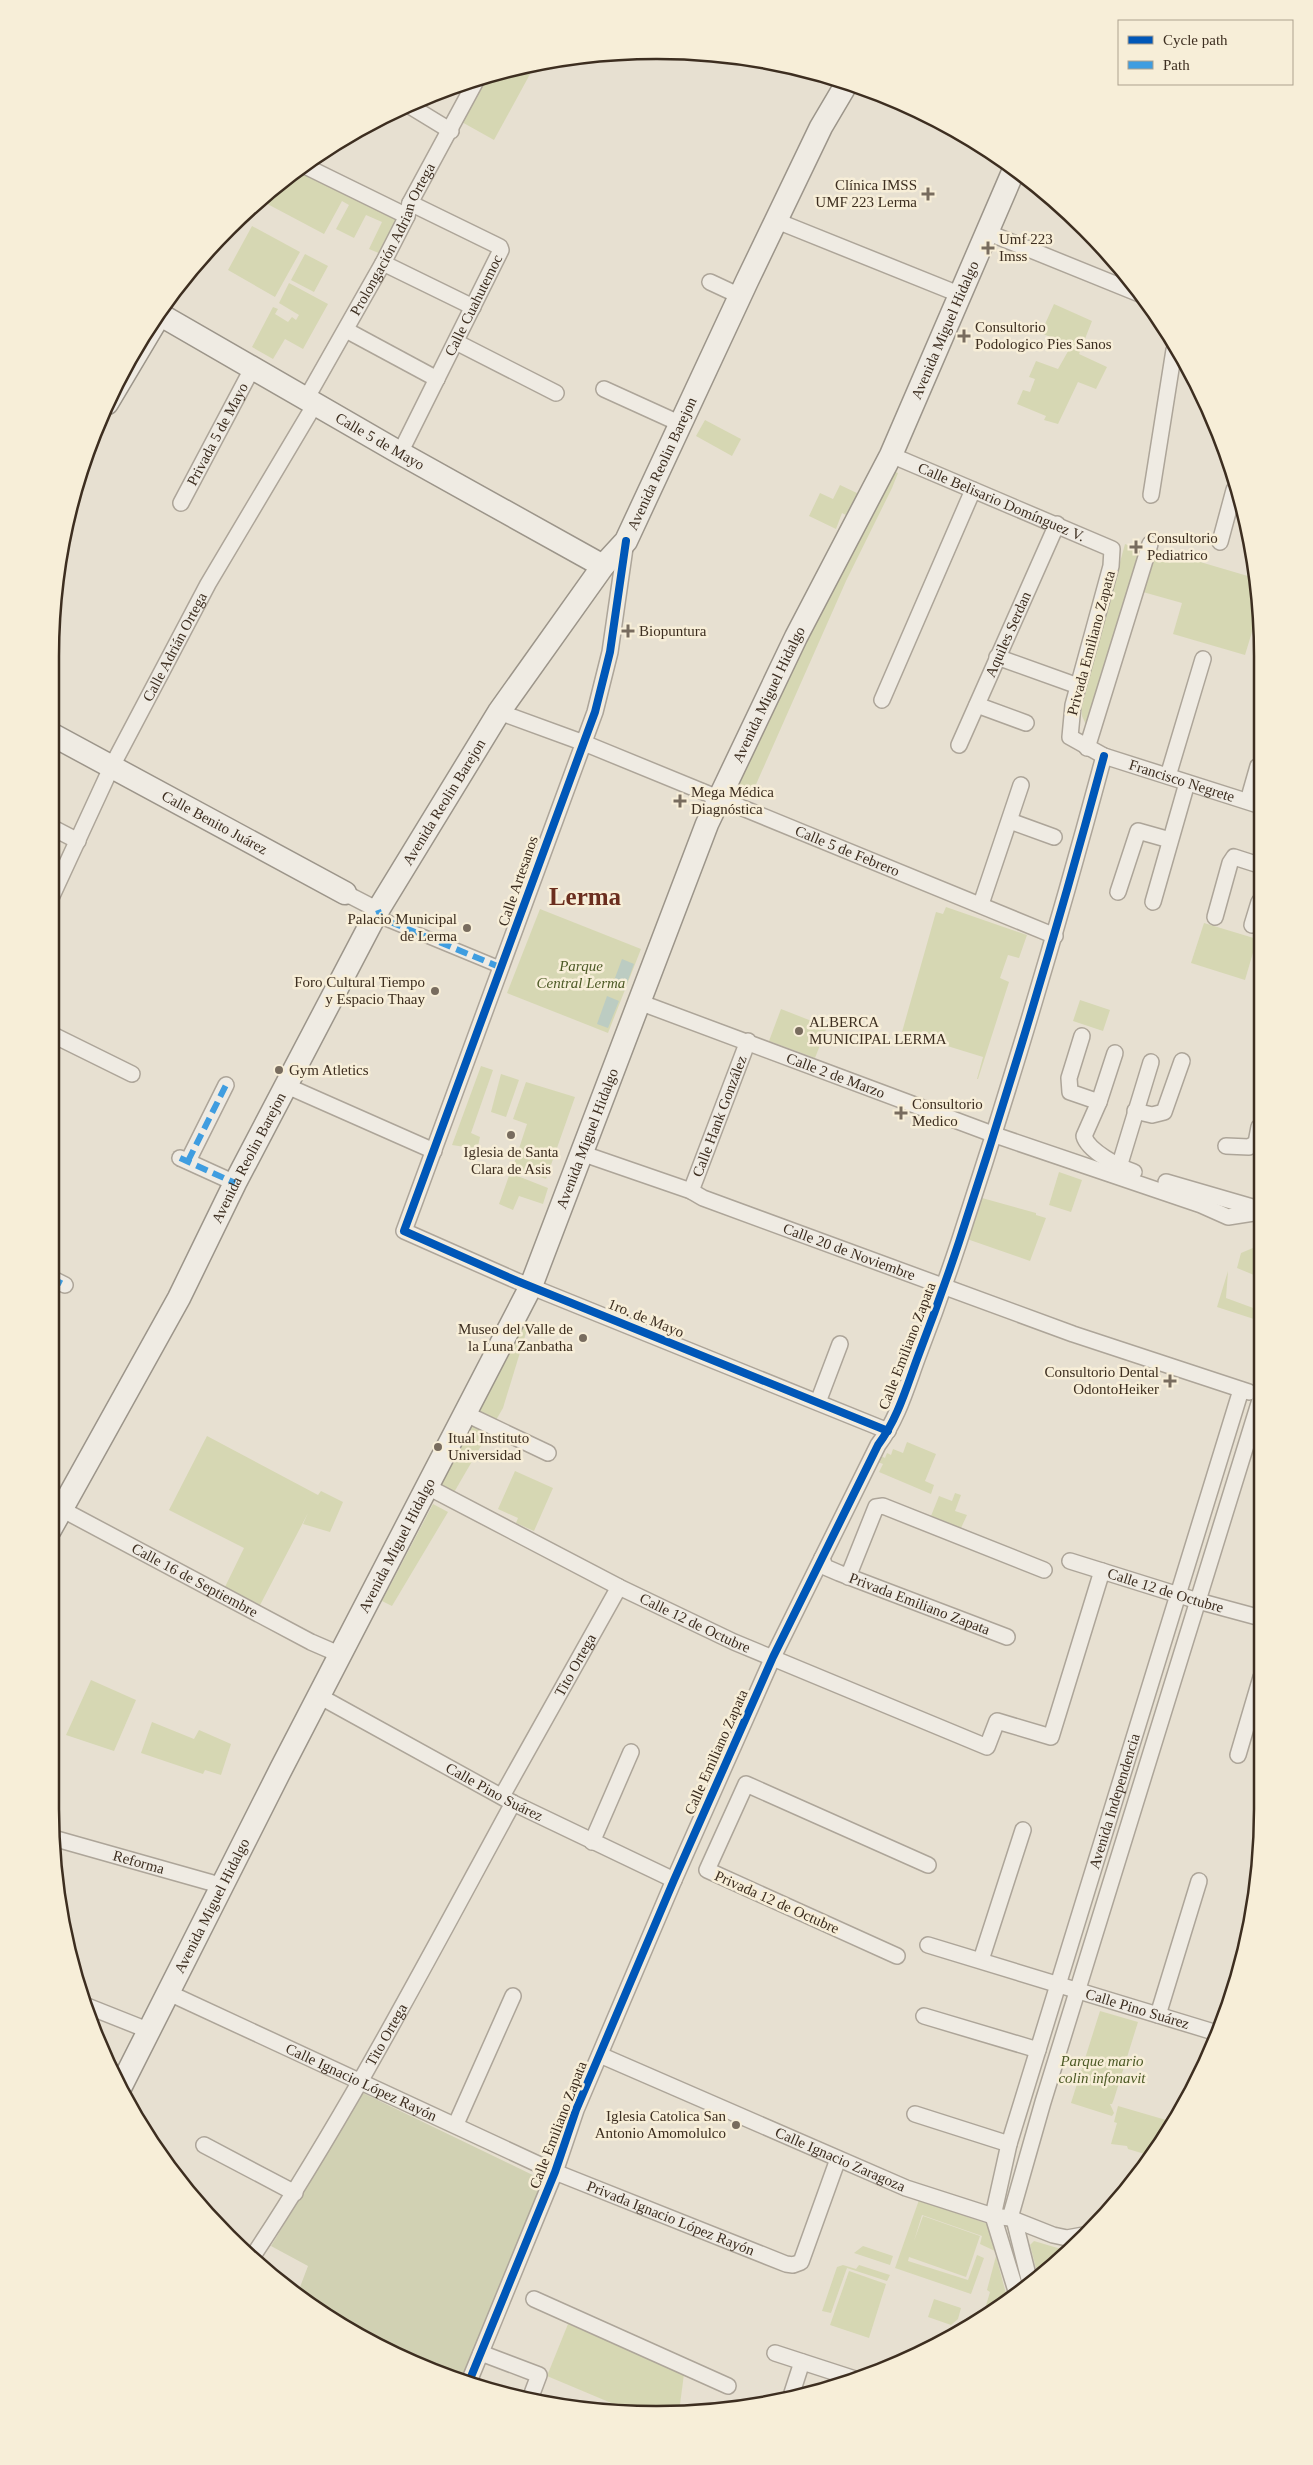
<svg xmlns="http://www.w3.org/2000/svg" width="1313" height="2465" font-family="Georgia,serif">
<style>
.green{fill:#d6d7b3}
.cemetery{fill:#d1d1b3}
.water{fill:#bcccc2}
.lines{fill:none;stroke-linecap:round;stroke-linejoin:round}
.pedestrian-casing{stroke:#ada599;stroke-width:14}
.minor-casing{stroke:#ada599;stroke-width:18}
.secondary-casing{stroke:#9c958a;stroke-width:25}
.pedestrian{stroke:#efebe3;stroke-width:11}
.minor{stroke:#efebe3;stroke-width:15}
.secondary{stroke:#efebe3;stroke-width:22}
.quiet{stroke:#3f9de0;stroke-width:6;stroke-dasharray:12 6;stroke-linecap:butt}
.cycleway-casing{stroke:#f7eed8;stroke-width:11}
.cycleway{stroke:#0057b8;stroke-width:8}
.poi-dot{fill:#786c5e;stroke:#f7eed8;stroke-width:2}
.labels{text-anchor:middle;stroke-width:5;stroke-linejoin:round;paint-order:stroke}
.poi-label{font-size:15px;fill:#3d2e20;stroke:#f7eed8;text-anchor:start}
.street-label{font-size:15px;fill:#3d2e20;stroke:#f7eed8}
.park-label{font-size:15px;font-style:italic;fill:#4d5a26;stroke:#f7eed8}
.town-label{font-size:25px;font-weight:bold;fill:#6b2e1e;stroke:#f7eed8}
.rim{fill:none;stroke:#3d2e20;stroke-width:2.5}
</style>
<rect width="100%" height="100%" fill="#e7e0d1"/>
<g class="green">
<path d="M 535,65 L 494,140 L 460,121 L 484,77 Z"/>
<path d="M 299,170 L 400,219 L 381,254 L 369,249 L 382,222 L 366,215 L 354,238 L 336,229 L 349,205 L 342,201 L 324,234 L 258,199 Z"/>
<path d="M 252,226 L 300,252 L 275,297 L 228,270 Z"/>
<path d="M 305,254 L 328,266 L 314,292 L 291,280 Z"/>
<path d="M 289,283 L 328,304 L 303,349 L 285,339 L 273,359 L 252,347 L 273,307 L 278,309 L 275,314 L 288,322 L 292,317 L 296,320 L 299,315 L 279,303 Z"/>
<path d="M 1054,304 L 1092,321 L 1079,354 L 1107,367 L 1096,389 L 1078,382 L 1058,424 L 1044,420 L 1046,416 L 1017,404 L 1023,390 L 1030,392 L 1035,379 L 1029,377 L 1036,361 L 1058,369 L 1071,346 L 1041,333 Z"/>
<path d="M 705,420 L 741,439 L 732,456 L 696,436 Z"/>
<path d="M 888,469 L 898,473 L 892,488 L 846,581 L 750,798 L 731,790 Z"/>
<path d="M 840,485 L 859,494 L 851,512 L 847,512 L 846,515 L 842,513 L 836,529 L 809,516 L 820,493 L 833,499 Z"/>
<path d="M 1125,544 L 1140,550 L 1088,729 L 1082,716 L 1081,705 Z"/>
<path d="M 1156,549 L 1258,579 L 1258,612 L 1245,655 L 1173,634 L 1182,603 L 1143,592 Z"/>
<path d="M 946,907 L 1027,935 L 1019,958 L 1008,955 L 1000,978 L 1009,982 L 978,1079 L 977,1079 L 983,1057 L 902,1032 L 936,912 L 943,914 Z"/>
<path d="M 540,909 L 641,949 L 608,1033 L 507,993 Z"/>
<path d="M 1204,923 L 1257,939 L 1245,980 L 1191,963 Z"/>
<path d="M 1080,1000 L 1110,1010 L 1103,1031 L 1073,1021 Z"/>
<path d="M 781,1009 L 827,1027 L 815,1058 L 769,1041 Z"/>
<path d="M 481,1066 L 493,1070 L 471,1133 L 480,1137 L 478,1146 L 484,1149 L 482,1153 L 465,1147 L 452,1145 Z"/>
<path d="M 501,1074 L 519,1080 L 506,1117 L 491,1112 Z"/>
<path d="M 526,1082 L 575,1097 L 546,1179 L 513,1167 L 527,1124 L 513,1119 Z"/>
<path d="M 1059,1172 L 1082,1180 L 1071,1212 L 1049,1205 Z"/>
<path d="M 510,1173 L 548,1188 L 543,1204 L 519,1196 L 513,1210 L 499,1204 Z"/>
<path d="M 982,1198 L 1036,1213 L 1036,1215 L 1046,1218 L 1030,1261 L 967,1239 Z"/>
<path d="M 1260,1245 L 1260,1271 L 1254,1275 L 1237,1268 L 1241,1253 Z"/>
<path d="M 1228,1271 L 1226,1298 L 1256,1309 L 1260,1299 L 1260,1321 L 1217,1307 Z"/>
<path d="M 521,1322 L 529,1323 L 503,1408 L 449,1501 L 429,1492 Z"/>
<path d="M 207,1436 L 318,1495 L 321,1491 L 343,1502 L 330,1532 L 303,1524 L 308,1513 L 259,1607 L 224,1589 L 244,1548 L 169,1510 Z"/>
<path d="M 907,1442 L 936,1454 L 925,1481 L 934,1485 L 931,1494 L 879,1472 L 883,1464 L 878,1462 L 881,1456 L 885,1458 L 887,1453 L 891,1455 L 893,1449 L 903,1453 Z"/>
<path d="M 515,1471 L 553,1488 L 534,1531 L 516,1523 L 518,1518 L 498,1509 Z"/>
<path d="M 955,1493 L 961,1495 L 955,1511 L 967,1515 L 961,1528 L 931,1516 L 939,1496 L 952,1501 Z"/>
<path d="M 433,1504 L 448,1512 L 392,1606 L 382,1601 Z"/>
<path d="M 91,1680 L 136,1700 L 114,1751 L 66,1735 Z"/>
<path d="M 152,1722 L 194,1739 L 199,1730 L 231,1744 L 221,1775 L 205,1770 L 203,1774 L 141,1753 Z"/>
<path d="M 1100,2011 L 1138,2022 L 1114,2099 L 1112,2104 L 1110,2104 L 1114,2113 L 1112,2116 L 1071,2103 Z"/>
<path d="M 1118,2106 L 1173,2122 L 1146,2164 L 1148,2155 L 1128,2149 L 1127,2146 L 1111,2144 L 1117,2123 L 1114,2122 Z"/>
<path d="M 919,2200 L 988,2224 L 995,2251 L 980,2244 L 982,2236 L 922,2215 L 914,2241 L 923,2216 L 980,2236 L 966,2277 L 909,2257 L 908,2261 L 968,2280 L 977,2255 L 984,2258 L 971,2294 L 895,2268 Z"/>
<path d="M 1034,2241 L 1061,2249 L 1057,2260 L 1038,2276 L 1030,2245 Z"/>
<path d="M 863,2246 L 893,2256 L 890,2265 L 854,2253 Z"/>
<path d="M 996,2256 L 1008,2301 L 982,2319 L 990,2292 L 987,2290 Z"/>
<path d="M 843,2265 L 856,2269 L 859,2265 L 890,2275 L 887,2281 L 847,2268 L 831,2313 L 822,2311 L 837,2267 Z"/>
<path d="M 849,2271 L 886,2284 L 869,2338 L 830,2325 Z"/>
<path d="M 934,2299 L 961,2308 L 958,2319 L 951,2325 L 928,2317 Z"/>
<path d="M 568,2324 L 684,2374 L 679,2412 L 635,2413 L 547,2376 Z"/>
</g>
<path class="cemetery" d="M 363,2093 L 545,2181 L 462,2379 L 305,2301 L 297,2295 L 308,2266 L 271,2246 Z"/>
<g class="water">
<path d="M 622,959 L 634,964 L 624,991 L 612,986 Z"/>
<path d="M 607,996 L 619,1001 L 608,1028 L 597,1024 Z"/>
</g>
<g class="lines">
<g class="pedestrian-casing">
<path id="pedestrian" d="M 378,910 L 381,918 L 502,968"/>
</g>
<g class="minor-casing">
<g id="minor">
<path d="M 410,106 L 451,131"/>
<path d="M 305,166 L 407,216"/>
<path d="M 777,221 L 961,295"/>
<path d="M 989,233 L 1142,295"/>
<path d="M 383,263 L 473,307"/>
<path d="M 710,282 L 740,296"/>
<path d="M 346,330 L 437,379"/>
<path d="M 456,342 L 556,393"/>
<path d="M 604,389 L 681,424"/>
<path id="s1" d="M 306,399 L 383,263 L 407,216 L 410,203 L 477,79"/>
<path id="s2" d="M 400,453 L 501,250 L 500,247 L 494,244 L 410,203"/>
<path id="s3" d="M 891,455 L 1112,549 L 1111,566 L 1073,705 L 1070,737 L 1104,756 L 1258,805"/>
<path d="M 1151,495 L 1174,350"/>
<path id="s4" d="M 181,503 L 253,367"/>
<path d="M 626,541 L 610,652 L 595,712 L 404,1231 L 517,1281 L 888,1431"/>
<path d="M 1220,542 L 1234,490"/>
<path d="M 997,657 L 1078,686"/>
<path d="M 882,700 L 973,490"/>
<path d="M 977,705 L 1026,723"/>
<path id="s5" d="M 499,712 L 584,743 L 1055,936"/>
<path id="s6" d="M 959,745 L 1057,524"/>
<path d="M 1087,748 L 1150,544"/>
<path d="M 1168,776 L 1203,659"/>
<path d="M 1248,801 L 1258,766"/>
<path d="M 1010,821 L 1054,837"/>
<path d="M 51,827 L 78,841"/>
<path d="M 1118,892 L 1138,831 L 1170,840"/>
<path d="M 345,893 L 378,910"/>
<path id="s7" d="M 51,898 L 111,768 L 208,584 L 315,404"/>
<path d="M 1153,902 L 1187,783"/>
<path d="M 981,904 L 1021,785"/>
<path d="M 1215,917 L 1230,863 L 1234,857 L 1259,865"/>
<path d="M 1252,925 L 1259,902"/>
<path id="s8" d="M 639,1002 L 995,1135 L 1201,1205 L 1228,1217 L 1260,1212"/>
<path d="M 51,1034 L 132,1074"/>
<path d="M 1082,1036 L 1069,1078 L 1070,1092 L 1099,1102"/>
<path d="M 1115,1053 L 1099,1102 L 1084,1136 C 1088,1151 1119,1167 1134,1172"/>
<path d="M 287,1086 L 434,1151"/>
<path d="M 1135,1111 L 1152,1115 L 1164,1112 L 1182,1061"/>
<path d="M 1226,1146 L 1249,1147 L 1256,1143 L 1259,1127"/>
<path id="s9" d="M 581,1153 L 691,1191 L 703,1198 L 1073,1334 L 1249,1392"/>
<path d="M 180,1158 L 235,1183"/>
<path d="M 188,1161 L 226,1085"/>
<path d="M 1119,1167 L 1151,1062"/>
<path d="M 1166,1182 L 1259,1209"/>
<path id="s10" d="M 691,1191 L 748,1041"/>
<path d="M 51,1278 L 65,1285"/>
<path d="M 818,1402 L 840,1344"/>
<path d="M 464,1413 L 548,1453"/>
<path id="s11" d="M 426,1486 L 619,1587 L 734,1642 L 987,1747 L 997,1721 L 1051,1737 L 1102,1571"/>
<path id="s12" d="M 50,1503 L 311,1642 L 341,1655"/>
<path id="s13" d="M 822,1558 L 825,1567 L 839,1573 L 1007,1637"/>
<path id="s14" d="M 1070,1561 L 1198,1601 L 1261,1618"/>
<path d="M 848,1577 L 876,1507 L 883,1506 L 1044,1570"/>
<path id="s15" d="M 319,1696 L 513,1803 L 674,1880"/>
<path d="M 1238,1755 L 1261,1677"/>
<path id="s16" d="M 502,1796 L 619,1587"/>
<path id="s17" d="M 53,1838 L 223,1886"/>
<path d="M 592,1842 L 631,1752"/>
<path id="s18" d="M 928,1945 L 1217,2033"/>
<path d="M 897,1956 L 707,1870 L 746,1784 L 928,1865"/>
<path d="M 981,1960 L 1023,1830"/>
<path id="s19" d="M 169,1993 L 555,2172 L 786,2264 L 793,2265 L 801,2262 L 838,2159"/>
<path d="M 82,2004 L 150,2031"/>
<path d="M 1158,2015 L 1199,1881"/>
<path d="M 924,2016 L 1038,2050"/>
<path id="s20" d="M 600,2055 L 906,2188 L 993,2216 L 1010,2218 L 1053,2235 L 1067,2238 L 1089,2234"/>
<path d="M 915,2114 L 1009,2144"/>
<path d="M 456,2124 L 513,1996"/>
<path d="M 204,2145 L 295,2193"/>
<path d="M 1010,2218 L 1043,2102 L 1260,1400"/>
<path d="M 1014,2219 L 1030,2283"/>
<path id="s21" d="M 251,2259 C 348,2113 429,1957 513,1803"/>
<path id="s22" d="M 1017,2294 L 993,2216 L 1009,2144 L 1241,1390"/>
<path d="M 534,2299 L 728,2386"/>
<path d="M 481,2353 L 539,2375 L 530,2399"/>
<path d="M 775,2353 L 855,2379"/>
<path d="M 468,2384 L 555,2172 L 576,2110 L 674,1880 L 773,1657 L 878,1445 C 897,1420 906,1389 917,1359 C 932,1320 946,1281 959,1242 C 1012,1081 1060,920 1104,756"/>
<path d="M 790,2399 L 802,2362"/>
</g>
</g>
<g class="secondary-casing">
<g id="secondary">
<path id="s23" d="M 159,314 L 400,453 L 603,566"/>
<path d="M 107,403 L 160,314"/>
<path id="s24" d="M 51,734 L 345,893"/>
<path id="s25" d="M 50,1530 L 179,1298 L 235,1183 L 378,910 L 499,712 L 603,566 L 626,541 L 747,281 L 821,127 L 847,83"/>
<path id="s26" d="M 120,2088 L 281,1769 L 531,1286 L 707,824 L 796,637 L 891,455 L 1013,172"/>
</g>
</g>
<use href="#pedestrian" class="pedestrian"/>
<use href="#minor" class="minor"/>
<use href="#secondary" class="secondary"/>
<g class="quiet">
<path d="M 378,910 L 381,918 L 502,968"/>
<path d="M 180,1158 L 235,1183"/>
<path d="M 188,1161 L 226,1085"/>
<path d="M 51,1278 L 65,1285"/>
</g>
<g class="cycleway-casing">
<g id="cycleway">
<path d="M 626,541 L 610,652 L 595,712 L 404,1231 L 517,1281 L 888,1431"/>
<path d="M 468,2384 L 555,2172 L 576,2110 L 674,1880 L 773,1657 L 878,1445 C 897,1420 906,1389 917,1359 C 932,1320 946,1281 959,1242 C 1012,1081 1060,920 1104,756"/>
</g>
</g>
<use href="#cycleway" class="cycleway"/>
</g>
<g class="poi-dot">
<path d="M925.5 186.5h5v5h5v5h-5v5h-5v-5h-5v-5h5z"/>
<path d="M985.5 240.5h5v5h5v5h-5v5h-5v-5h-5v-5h5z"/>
<path d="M961.5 328.5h5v5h5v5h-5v5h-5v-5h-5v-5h5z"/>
<path d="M1133.5 539.5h5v5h5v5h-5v5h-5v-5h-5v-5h5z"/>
<path d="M625.5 623.5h5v5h5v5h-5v5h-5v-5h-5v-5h5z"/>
<path d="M677.5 793.5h5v5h5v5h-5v5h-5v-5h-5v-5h5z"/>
<circle cx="467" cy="928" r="5"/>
<circle cx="435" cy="991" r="5"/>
<circle cx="799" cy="1031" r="5"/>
<circle cx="279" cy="1070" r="5"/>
<path d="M898.5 1105.5h5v5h5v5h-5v5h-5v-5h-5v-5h5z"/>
<circle cx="511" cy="1135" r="5"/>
<circle cx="583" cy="1338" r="5"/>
<path d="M1167.5 1373.5h5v5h5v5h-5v5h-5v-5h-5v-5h5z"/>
<circle cx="438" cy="1447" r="5"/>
<circle cx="736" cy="2125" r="5"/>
</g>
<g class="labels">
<g class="poi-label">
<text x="917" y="190" text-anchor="end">Clínica IMSS<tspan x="917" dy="17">UMF 223 Lerma</tspan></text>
<text x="999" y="244">Umf 223<tspan x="999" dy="17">Imss</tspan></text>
<text x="975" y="332">Consultorio<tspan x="975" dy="17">Podologico Pies Sanos</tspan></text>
<text x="1147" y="543">Consultorio<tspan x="1147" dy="17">Pediatrico</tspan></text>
<text x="639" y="636">Biopuntura</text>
<text x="691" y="797">Mega Médica<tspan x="691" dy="17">Diagnóstica</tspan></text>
<text x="457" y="924" text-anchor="end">Palacio Municipal<tspan x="457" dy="17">de Lerma</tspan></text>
<text x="425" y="987" text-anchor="end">Foro Cultural Tiempo<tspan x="425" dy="17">y Espacio Thaay</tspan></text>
<text x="809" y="1027">ALBERCA<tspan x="809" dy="17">MUNICIPAL LERMA</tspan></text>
<text x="289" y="1075">Gym Atletics</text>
<text x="912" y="1109">Consultorio<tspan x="912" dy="17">Medico</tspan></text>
<text x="511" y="1157" text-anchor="middle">Iglesia de Santa<tspan x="511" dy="17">Clara de Asis</tspan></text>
<text x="573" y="1334" text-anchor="end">Museo del Valle de<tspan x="573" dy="17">la Luna Zanbatha</tspan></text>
<text x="1159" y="1377" text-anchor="end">Consultorio Dental<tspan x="1159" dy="17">OdontoHeiker</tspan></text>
<text x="448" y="1443">Itual Instituto<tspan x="448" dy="17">Universidad</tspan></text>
<text x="726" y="2121" text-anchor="end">Iglesia Catolica San<tspan x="726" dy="17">Antonio Amomolulco</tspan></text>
</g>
<g class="street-label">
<text dy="5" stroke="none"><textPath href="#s1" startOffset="182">Prolongación Adrian Ortega</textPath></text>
<text dy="5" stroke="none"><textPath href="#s2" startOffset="165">Calle Cuahutemoc</textPath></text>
<text dy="5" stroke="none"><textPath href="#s26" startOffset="1944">Avenida Miguel Hidalgo</textPath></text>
<text dy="5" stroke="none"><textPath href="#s4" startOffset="78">Privada 5 de Mayo</textPath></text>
<text dy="5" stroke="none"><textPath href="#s23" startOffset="255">Calle 5 de Mayo</textPath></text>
<text dy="5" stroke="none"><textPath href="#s25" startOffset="1232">Avenida Reolin Barejon</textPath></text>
<text dy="5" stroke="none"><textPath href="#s3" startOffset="120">Calle Belisario Domínguez V.</textPath></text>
<text dy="5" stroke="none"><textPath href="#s6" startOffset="121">Aquiles Serdan</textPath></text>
<text transform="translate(1091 643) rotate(-75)" y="5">Privada Emiliano Zapata</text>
<text dy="5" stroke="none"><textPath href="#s7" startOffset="280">Calle Adrián Ortega</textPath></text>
<text dy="5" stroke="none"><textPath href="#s26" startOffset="1539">Avenida Miguel Hidalgo</textPath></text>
<text dy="5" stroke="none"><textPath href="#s3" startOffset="554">Francisco Negrete</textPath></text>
<text dy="5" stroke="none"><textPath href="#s25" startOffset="828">Avenida Reolin Barejon</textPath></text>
<text dy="5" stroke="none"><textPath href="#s24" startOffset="186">Calle Benito Juárez</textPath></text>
<text dy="5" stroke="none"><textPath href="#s5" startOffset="375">Calle 5 de Febrero</textPath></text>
<text transform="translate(518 881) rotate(-71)" y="5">Calle Artesanos</text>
<text dy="5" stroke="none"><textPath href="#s8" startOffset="210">Calle 2 de Marzo</textPath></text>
<text dy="5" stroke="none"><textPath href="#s10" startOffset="80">Calle Hank González</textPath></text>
<text dy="5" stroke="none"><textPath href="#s26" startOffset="1059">Avenida Miguel Hidalgo</textPath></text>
<text dy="5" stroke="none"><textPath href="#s25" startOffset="422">Avenida Reolin Barejon</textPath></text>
<text dy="5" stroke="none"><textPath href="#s9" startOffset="286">Calle 20 de Noviembre</textPath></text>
<text transform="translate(646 1318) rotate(22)" y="5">1ro. de Mayo</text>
<text transform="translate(907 1346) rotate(-69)" y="5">Calle Emiliano Zapata</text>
<text dy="5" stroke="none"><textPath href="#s26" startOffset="609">Avenida Miguel Hidalgo</textPath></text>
<text dy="5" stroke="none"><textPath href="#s12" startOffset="164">Calle 16 de Septiembre</textPath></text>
<text dy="5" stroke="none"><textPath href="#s14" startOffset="100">Calle 12 de Octubre</textPath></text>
<text dy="5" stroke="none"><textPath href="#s13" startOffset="111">Privada Emiliano Zapata</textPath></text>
<text dy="5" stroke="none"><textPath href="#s11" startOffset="302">Calle 12 de Octubre</textPath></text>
<text dy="5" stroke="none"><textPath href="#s16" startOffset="150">Tito Ortega</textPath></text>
<text transform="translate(716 1752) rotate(-66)" y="5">Calle Emiliano Zapata</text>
<text dy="5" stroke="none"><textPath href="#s15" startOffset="200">Calle Pino Suárez</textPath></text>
<text dy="5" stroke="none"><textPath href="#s22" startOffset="514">Avenida Independencia</textPath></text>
<text dy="5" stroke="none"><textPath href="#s17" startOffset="89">Reforma</textPath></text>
<text transform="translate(777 1902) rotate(24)" y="5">Privada 12 de Octubre</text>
<text dy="5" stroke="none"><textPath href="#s26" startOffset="204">Avenida Miguel Hidalgo</textPath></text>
<text dy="5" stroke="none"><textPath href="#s18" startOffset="219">Calle Pino Suárez</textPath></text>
<text dy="5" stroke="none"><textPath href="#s21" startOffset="262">Tito Ortega</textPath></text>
<text dy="5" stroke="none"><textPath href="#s19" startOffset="212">Calle Ignacio López Rayón</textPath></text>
<text transform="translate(558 2125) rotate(-69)" y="5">Calle Emiliano Zapata</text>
<text dy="5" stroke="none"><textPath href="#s20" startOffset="262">Calle Ignacio Zaragoza</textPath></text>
<text dy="5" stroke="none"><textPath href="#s19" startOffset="550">Privada Ignacio López Rayón</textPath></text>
</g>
<g class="park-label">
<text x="581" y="971">Parque<tspan x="581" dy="17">Central Lerma</tspan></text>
<text x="1102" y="2066">Parque mario<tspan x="1102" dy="17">colin infonavit</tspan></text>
</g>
<g class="town-label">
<text x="585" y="905">Lerma</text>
</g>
</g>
<path d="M0 0H1313V2465H0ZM656 59H657A597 597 0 0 1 1254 656V1809A597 597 0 0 1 657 2406H656A597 597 0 0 1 59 1809V656A597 597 0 0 1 656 59Z" fill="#f7eed8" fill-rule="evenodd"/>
<path class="rim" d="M656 59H657A597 597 0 0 1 1254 656V1809A597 597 0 0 1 657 2406H656A597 597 0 0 1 59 1809V656A597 597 0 0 1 656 59Z"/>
<rect x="1118" y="20" width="175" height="65" fill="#f7eed8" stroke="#ada18e"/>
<rect x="1128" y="36" width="25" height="8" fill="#0057b8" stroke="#ada18e"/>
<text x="1163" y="45" font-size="15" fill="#3d2e20">Cycle path</text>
<rect x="1128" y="61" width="25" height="8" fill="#3f9de0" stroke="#ada18e"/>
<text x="1163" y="70" font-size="15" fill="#3d2e20">Path</text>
</svg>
